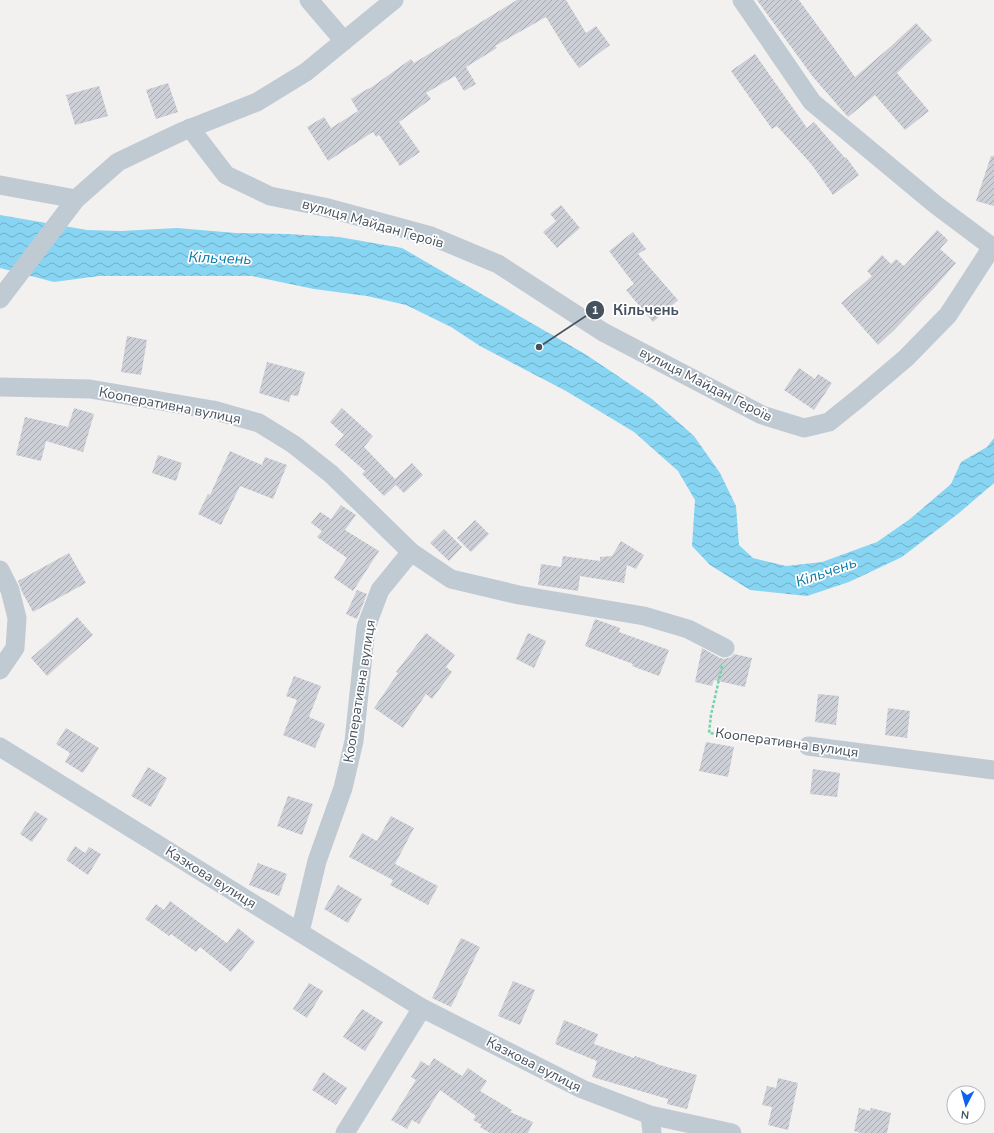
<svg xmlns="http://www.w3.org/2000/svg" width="994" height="1133" font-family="'Nunito Sans',sans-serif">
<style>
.water{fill:url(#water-waves)}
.building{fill:url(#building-hatch)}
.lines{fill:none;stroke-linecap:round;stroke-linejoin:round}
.path{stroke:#72d3a9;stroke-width:2.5;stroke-dasharray:3 2;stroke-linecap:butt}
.minor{stroke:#c0cad3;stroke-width:19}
.labels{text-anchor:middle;stroke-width:3.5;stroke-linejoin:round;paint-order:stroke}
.street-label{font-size:14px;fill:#47525f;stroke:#fff}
.water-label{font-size:15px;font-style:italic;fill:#047aa6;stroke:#fff}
.leader{fill:none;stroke:#47525f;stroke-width:1.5}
.callout-dot{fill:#47525f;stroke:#fff;stroke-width:1.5}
.mark-label{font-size:12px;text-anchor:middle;font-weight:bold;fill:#fff}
.callout-label{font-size:15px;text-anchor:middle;font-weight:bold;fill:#47525f;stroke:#fff;stroke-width:3.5;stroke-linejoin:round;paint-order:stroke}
</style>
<defs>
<pattern id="water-waves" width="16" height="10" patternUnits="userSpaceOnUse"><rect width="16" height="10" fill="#87d5f2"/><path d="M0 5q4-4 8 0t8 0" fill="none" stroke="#70afc7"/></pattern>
<pattern id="building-hatch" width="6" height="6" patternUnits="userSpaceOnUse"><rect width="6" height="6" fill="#cccfd5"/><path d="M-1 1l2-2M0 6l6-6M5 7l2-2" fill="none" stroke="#a7abb0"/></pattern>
</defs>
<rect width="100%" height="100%" fill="#f3f0f0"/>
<path class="water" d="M 0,215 L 87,230 L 121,231 L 177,228 L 236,233 L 287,234 L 339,237 L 402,248 L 585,354 L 652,399 L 694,436 L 720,473 L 736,506 L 739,545 L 753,558 L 786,566 L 822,562 L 877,542 L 910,519 L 951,484 L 961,462 L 987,447 L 994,438 L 994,483 L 959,513 L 902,557 L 849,582 L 807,596 L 750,590 L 710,565 L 692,546 L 695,500 L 678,471 L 634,432 L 566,391 L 480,346 L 451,327 L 406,305 L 367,296 L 314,289 L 252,276 L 99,276 L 54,282 L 0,268 Z"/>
<g class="building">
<path d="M 517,0 L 566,0 L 586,33 L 596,26 L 610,45 L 579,68 L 568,53 L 546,17 L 495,46 L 497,48 L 466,67 L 476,84 L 464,91 L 455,76 L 426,93 L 431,99 L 399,122 L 420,152 L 400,166 L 379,135 L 376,137 L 373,132 L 328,161 L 307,127 L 324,117 L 331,128 L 358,111 L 351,99 L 369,88 L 369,89 L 411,59 L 414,63 Z"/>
<path d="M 757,0 L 799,0 L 855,77 L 889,48 L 916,23 L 932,40 L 897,73 L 929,111 L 905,130 L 875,95 L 848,117 L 813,77 Z"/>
<path d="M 755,54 L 807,128 L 814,122 L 845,158 L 846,157 L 859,175 L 833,195 L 812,165 L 777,126 L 772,129 L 731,71 Z"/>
<path d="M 168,83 L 178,112 L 156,119 L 146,90 Z"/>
<path d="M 99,86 L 108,116 L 75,125 L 66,95 Z"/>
<path d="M 991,156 L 994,156 L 994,206 L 976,201 Z"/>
<path d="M 561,205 L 580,228 L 557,248 L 543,232 L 556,221 L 550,214 Z"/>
<path d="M 937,230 L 948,240 L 940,249 L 956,263 L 935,287 L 895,329 L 878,345 L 841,303 L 872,276 L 867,271 L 882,255 L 891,264 L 896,259 L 904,266 Z"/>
<path d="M 633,232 L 646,249 L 638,254 L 678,300 L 653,322 L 626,290 L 634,284 L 609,251 Z"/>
<path d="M 127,336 L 147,340 L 141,375 L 121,372 Z"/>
<path d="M 267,362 L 305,372 L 298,396 L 291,395 L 289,402 L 259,393 Z"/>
<path d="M 799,368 L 815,379 L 818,374 L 832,383 L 814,410 L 784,390 Z"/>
<path d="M 74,408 L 94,414 L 83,452 L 46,441 L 41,461 L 16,455 L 25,417 L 68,427 Z"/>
<path d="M 342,408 L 373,436 L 364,447 L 395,479 L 412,463 L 423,475 L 404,493 L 396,485 L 384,496 L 362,474 L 365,471 L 335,445 L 344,435 L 330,422 Z"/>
<path d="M 230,451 L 262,465 L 265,457 L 287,465 L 273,499 L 240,486 L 221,525 L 198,514 L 208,494 L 210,495 Z"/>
<path d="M 158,455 L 182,463 L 176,481 L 152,473 Z"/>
<path d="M 341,505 L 356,515 L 345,530 L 379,551 L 353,591 L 334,578 L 347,558 L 317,537 L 322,531 L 311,523 L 320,512 L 331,519 Z"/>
<path d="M 475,520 L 489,534 L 471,552 L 457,538 Z"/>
<path d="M 444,529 L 462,547 L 449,561 L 430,543 Z"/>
<path d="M 621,541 L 644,555 L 636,569 L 627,565 L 624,583 L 580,576 L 578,591 L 538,585 L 541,564 L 561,567 L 563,556 L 600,561 L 600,557 L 612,556 Z"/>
<path d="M 69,553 L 86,583 L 33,612 L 22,592 L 18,581 Z"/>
<path d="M 357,590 L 367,594 L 357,619 L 346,614 Z"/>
<path d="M 77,617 L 93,635 L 47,676 L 31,658 Z"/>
<path d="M 595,619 L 620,628 L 619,632 L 669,650 L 659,676 L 632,666 L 633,664 L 585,646 Z"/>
<path d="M 426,633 L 455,655 L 446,667 L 452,672 L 432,699 L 426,694 L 403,728 L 374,708 L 398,673 L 396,672 Z"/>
<path d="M 528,633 L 546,641 L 534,668 L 516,659 Z"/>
<path d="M 702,648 L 720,658 L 725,659 L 731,657 L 734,654 L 752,658 L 745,687 L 714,680 L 712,686 L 695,682 Z"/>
<path d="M 294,676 L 321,686 L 309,717 L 325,724 L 315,748 L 283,735 L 297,700 L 286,696 Z"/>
<path d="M 818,694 L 839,696 L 836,725 L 815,722 Z"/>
<path d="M 888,708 L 910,711 L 907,738 L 885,735 Z"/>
<path d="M 66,728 L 99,748 L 83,773 L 65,762 L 70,753 L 56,744 Z"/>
<path d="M 706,742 L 734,747 L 728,777 L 699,771 Z"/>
<path d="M 148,767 L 167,778 L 151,807 L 131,796 Z"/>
<path d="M 813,769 L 840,773 L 837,797 L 810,794 Z"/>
<path d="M 288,796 L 313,804 L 302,835 L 277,826 Z"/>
<path d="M 35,811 L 48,819 L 32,842 L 20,834 Z"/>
<path d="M 391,816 L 414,828 L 395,864 L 438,886 L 428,905 L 390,885 L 393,880 L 349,857 L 362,833 L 377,841 Z"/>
<path d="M 75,846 L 85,853 L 89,847 L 101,854 L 88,875 L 66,860 Z"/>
<path d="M 258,863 L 287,874 L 279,896 L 249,885 Z"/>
<path d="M 338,885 L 362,899 L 348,923 L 324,909 Z"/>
<path d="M 170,901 L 227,943 L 238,928 L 255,942 L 231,972 L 200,947 L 196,952 L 171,934 L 169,936 L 145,919 L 156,904 L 164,910 Z"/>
<path d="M 461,938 L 480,947 L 451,1007 L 432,998 Z"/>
<path d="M 513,981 L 535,990 L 520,1025 L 498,1016 Z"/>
<path d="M 309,983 L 323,991 L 307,1018 L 293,1009 Z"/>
<path d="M 362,1009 L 383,1022 L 365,1051 L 343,1037 Z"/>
<path d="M 564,1020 L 598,1034 L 594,1044 L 634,1058 L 635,1056 L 656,1063 L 656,1064 L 697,1075 L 687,1109 L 667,1104 L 668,1099 L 592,1077 L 597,1061 L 555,1044 Z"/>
<path d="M 434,1058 L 462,1076 L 468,1068 L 487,1081 L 480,1091 L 512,1110 L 510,1112 L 533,1122 L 528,1133 L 490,1133 L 480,1127 L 482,1125 L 473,1120 L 476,1116 L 440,1090 L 419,1124 L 412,1120 L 407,1129 L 391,1120 L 416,1080 L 411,1077 L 421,1061 L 429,1066 Z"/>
<path d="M 323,1072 L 347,1088 L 336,1105 L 312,1090 Z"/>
<path d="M 778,1078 L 798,1083 L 788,1130 L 768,1125 L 772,1107 L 762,1105 L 767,1086 L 776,1088 Z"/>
<path d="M 859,1108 L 870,1111 L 871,1108 L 891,1113 L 887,1133 L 861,1133 L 854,1131 Z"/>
</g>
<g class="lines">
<path class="path" d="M 722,666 L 711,715 L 709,733 L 792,744"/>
<g class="minor">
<path d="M 309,0 L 344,41"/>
<path d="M 190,128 L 226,175 L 270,196 L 324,207 L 431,236 L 498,264 L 603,332 L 762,415 L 804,428 L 829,422 L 860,397 L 906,358 L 948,315 L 992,247 L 936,205 L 812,102 L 742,0"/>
<path d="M 0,185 L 76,199"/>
<path d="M 0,299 L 76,199 L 118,162 L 181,132 L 257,102 L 306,72 L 394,0"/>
<path d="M 0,387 L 90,389 L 213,410 L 259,423 L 293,444 L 331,474 L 411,552 L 451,579 L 519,595 L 644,616 L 688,629 L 725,648"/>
<path d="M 0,570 L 10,590 L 17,618 L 15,648 L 0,670"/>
<path d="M 808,746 L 994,770"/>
<path d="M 0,747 L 422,1008 L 582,1089 L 650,1115 L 732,1133"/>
<path d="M 300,932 L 317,861 L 343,788 L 354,741 L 366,627 L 380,590 L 411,552"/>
<path d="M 650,1115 L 652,1133"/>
<path d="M 345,1133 L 422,1008"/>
</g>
</g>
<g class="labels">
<g class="street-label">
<text transform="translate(373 223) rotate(16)" y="5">вулиця Майдан Героїв</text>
<text transform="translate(706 384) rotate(27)" y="5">вулиця Майдан Героїв</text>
<text transform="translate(170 405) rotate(11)" y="5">Кооперативна вулиця</text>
<text transform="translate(359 691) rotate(-81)" y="5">Кооперативна вулиця</text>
<text transform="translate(787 742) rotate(8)" y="5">Кооперативна вулиця</text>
<text transform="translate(211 877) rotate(32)" y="5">Казкова вулиця</text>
<text transform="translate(534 1064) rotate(27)" y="5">Казкова вулиця</text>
</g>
<g class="water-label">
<text transform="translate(220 258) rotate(2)" y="5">Кільчень</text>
<text transform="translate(826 572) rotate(-19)" y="5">Кільчень</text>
</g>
</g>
<path class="leader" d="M539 347L595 310"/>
<g class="callout-dot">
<circle cx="539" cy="347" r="4"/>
<circle cx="595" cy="310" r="10"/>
</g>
<g class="mark-label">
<text x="595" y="314">1</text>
</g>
<g class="callout-label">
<text x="646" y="315">Кільчень</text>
</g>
<g transform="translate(966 1105) rotate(186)"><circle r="19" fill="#ffffff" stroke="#b5babf"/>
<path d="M0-3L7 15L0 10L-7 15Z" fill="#0d63f0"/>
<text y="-6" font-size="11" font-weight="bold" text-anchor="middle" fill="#47525f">N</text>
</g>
</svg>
